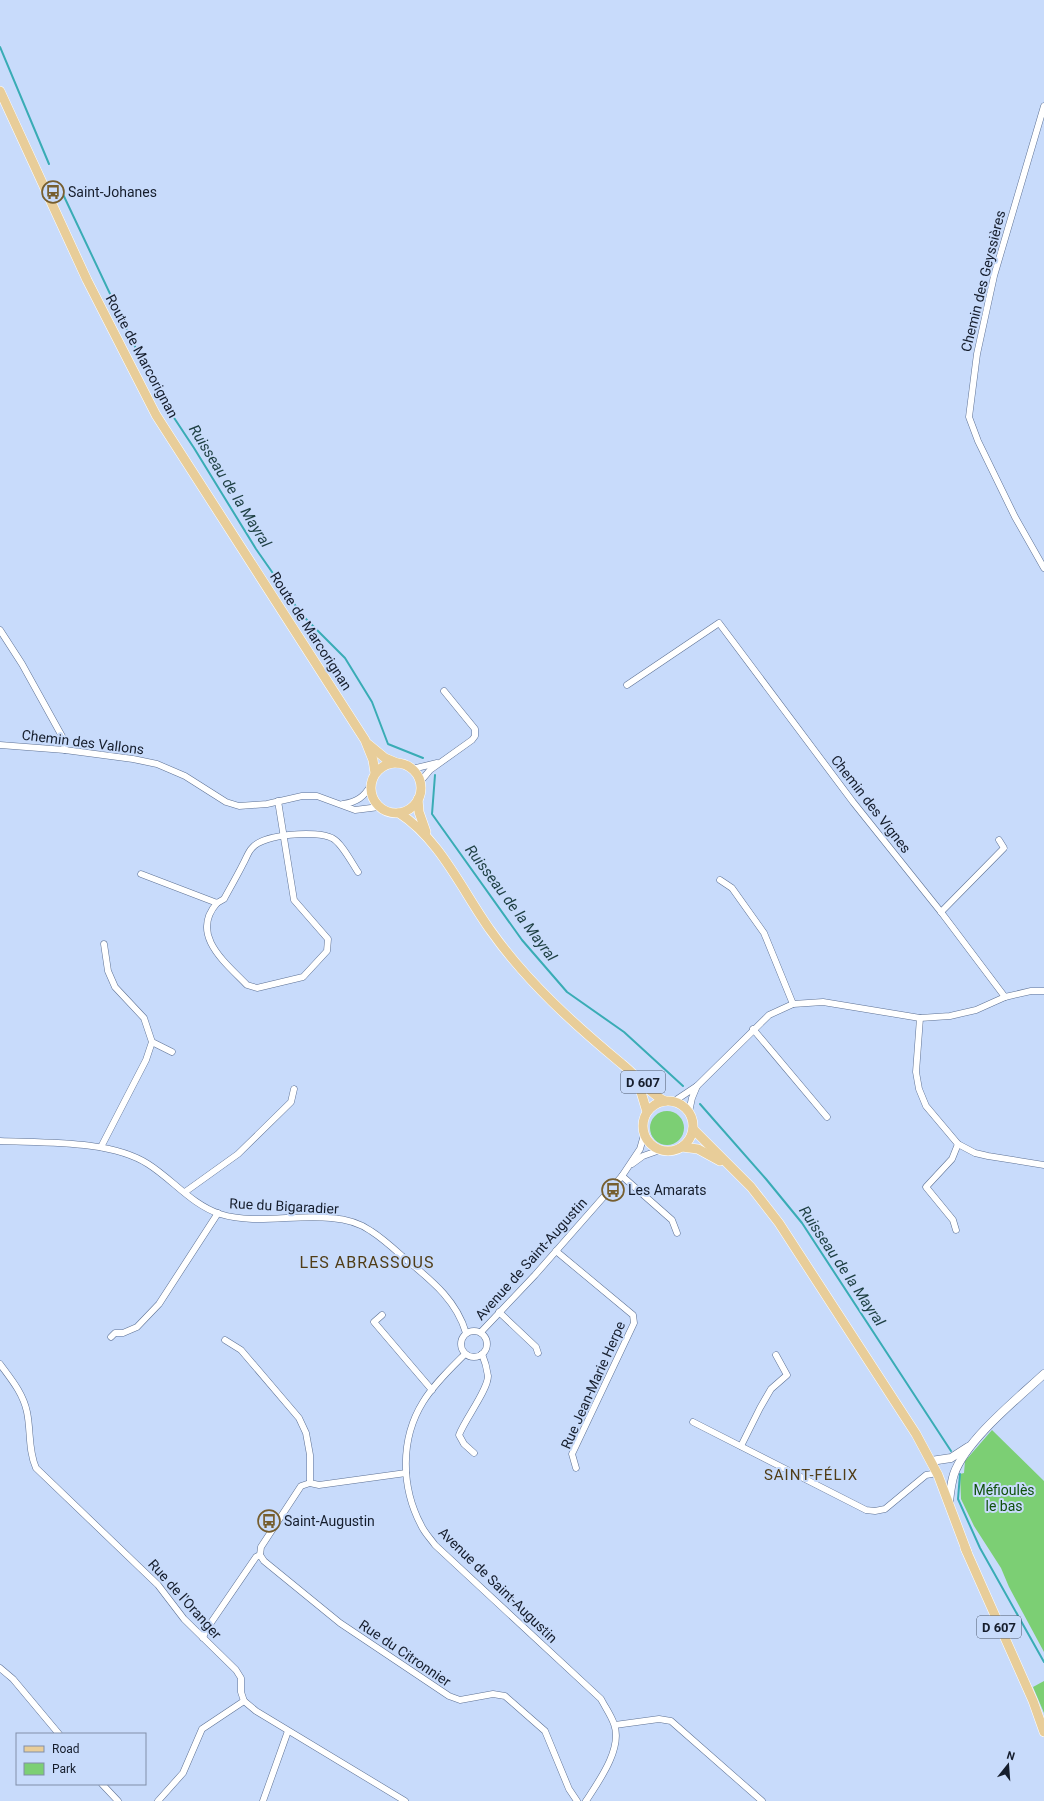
<svg xmlns="http://www.w3.org/2000/svg" width="1044" height="1801" font-family="Roboto,sans-serif">
<style>
.green{fill:#7ccf74}
.lines{fill:none;stroke-linecap:round;stroke-linejoin:round}
.stream{stroke:#39acb5;stroke-width:2}
.street-casing{stroke:#5d7194;stroke-width:7}
.secondary-casing{stroke:#5d7194;stroke-width:9}
.primary-casing{stroke:#fff;stroke-width:10}
.street{stroke:#fff;stroke-width:6}
.secondary{stroke:#fff;stroke-width:8}
.primary{stroke:#e8cd99;stroke-width:9}
.labels{text-anchor:middle;stroke-width:4;stroke-linejoin:round;paint-order:stroke}
.shield{fill:#c8dbfb;stroke:#4b576b;stroke-width:1}
.shield-label{font-size:13px;font-weight:bold;fill:#161e2d}
.poi-label{font-size:14px;fill:#161e2d;stroke:#c8dbfb;text-anchor:start}
.street-label{font-size:14px;fill:#161e2d;stroke:#c8dbfb}
.park-label{font-size:14px;fill:#10510b;stroke:#c8dbfb}
.water-label{font-size:15px;font-style:italic;fill:#1d3f42;stroke:#c8dbfb}
.neighbourhood-label{font-size:15px;letter-spacing:1px;fill:#503d17;stroke:#c8dbfb}
.quarter-label{font-size:16px;letter-spacing:1px;fill:#503d17;stroke:#c8dbfb}
</style>
<rect width="100%" height="100%" fill="#c8dbfb"/>
<g class="green">
<circle cx="667" cy="1128" r="17"/>
<path d="M 992,1430 L 1044,1481 L 1044,1652 L 1009,1587 L 1001,1568 L 974,1526 L 961,1499 L 960,1474 L 964,1473 L 965,1461 Z"/>
<path d="M 1044,1681 L 1044,1713 L 1033,1687 Z"/>
</g>
<g class="lines">
<g class="stream">
<path d="M 0,47 L 49,164"/>
<path d="M 61,190 L 155,389 L 194,448 L 256,549 L 302,615 L 345,658 L 372,702 L 388,744 L 423,758"/>
<path d="M 435,775 L 432,814 L 522,940 L 567,992 L 624,1032 L 683,1086"/>
<path d="M 700,1104 L 766,1179 L 802,1223 L 951,1451"/>
<path d="M 960,1474 L 958,1499 L 980,1548 L 1044,1662"/>
</g>
<g class="street-casing">
<g id="street">
<path d="M 1044,106 L 994,276 L 977,354 L 969,417 L 978,441 L 1015,517 L 1044,568"/>
<path d="M 0,630 L 22,664 L 63,738 L 65,750"/>
<path d="M 627,685 L 719,623 L 853,802 L 941,912 L 1005,997"/>
<path d="M 0,745 L 65,750 L 133,759 L 157,764 L 185,776 L 226,802 L 239,806 L 267,804 L 302,796 L 317,796 L 355,810 L 379,807"/>
<path d="M 412,769 L 437,763"/>
<path d="M 420,782 L 430,770 L 472,740 L 475,736 L 475,729 L 444,691"/>
<path d="M 343,804 C 357,802 364,797 371,785"/>
<path d="M 141,874 L 217,903 L 224,899 C 230,888 237,876 243,864 C 246,859 248,852 252,848 C 263,834 317,830 332,838 C 341,842 352,863 358,872"/>
<path d="M 720,880 L 732,888 L 764,933 L 793,1004"/>
<path d="M 217,903 C 189,935 226,963 247,985 L 257,988 L 303,977 L 327,951 L 328,939 L 294,900 L 278,801"/>
<path d="M 941,912 L 1004,848 L 999,840"/>
<path d="M 920,1018 L 916,1072 L 919,1089 L 926,1106 L 958,1144 L 975,1153 L 988,1156 L 1044,1165"/>
<path d="M 753,1029 L 827,1117"/>
<path d="M 152,1042 L 172,1052"/>
<path d="M 697,1086 L 769,1015 L 793,1004 L 823,1002 L 920,1018 L 950,1016 L 976,1010 L 1005,997 L 1031,991 L 1044,991"/>
<path d="M 673,1102 L 697,1086 L 692,1098 L 689,1112"/>
<path d="M 0,1141 C 44,1143 111,1140 148,1164 C 172,1179 192,1205 220,1214 C 255,1225 295,1214 331,1218 C 344,1219 360,1223 371,1231 C 382,1238 392,1247 402,1256 C 428,1278 456,1298 466,1333"/>
<path d="M 101,1147 L 146,1060 L 152,1042 L 144,1018 L 115,987 L 108,971 L 104,944"/>
<path d="M 632,1164 L 643,1156 L 660,1150"/>
<path d="M 622,1176 L 672,1220 L 677,1233"/>
<path d="M 185,1192 L 238,1154 L 291,1102 L 294,1089"/>
<path d="M 956,1230 L 953,1220 L 926,1187 L 952,1159 L 958,1144"/>
<path d="M 556,1251 L 633,1315 L 634,1323 L 572,1454 L 576,1468"/>
<path d="M 499,1312 L 536,1347 L 538,1353"/>
<path d="M 382,1315 L 374,1322 L 432,1390"/>
<circle cx="474" cy="1344" r="13"/>
<path d="M 481,1332 L 535,1275 L 622,1176 L 640,1149 L 644,1135"/>
<path d="M 111,1337 L 115,1333 L 123,1333 L 137,1327 L 159,1304 L 218,1213"/>
<path d="M 225,1340 L 241,1350 L 299,1418 L 306,1433 L 310,1455 L 310,1483"/>
<path d="M 465,1354 C 451,1368 434,1384 423,1402 C 400,1439 401,1487 421,1525 C 424,1532 430,1538 435,1545 L 601,1699 C 605,1707 611,1715 614,1724 C 623,1748 599,1781 586,1801"/>
<path d="M 0,1364 C 11,1379 23,1393 27,1412 C 31,1431 28,1450 36,1468 L 158,1585 L 184,1619 L 236,1670 L 241,1678 L 241,1692 L 244,1701 L 256,1711 L 405,1801"/>
<path d="M 693,1422 L 866,1510 L 875,1511 L 885,1509 L 926,1475 L 932,1474"/>
<path d="M 741,1446 L 760,1408 L 771,1389 L 787,1375 L 776,1355"/>
<path d="M 474,1453 L 464,1444 L 459,1435 C 465,1419 488,1390 488,1376 C 487,1369 485,1361 482,1354"/>
<path d="M 260,1555 L 264,1561 L 340,1623 L 449,1696 L 460,1700 L 493,1694 L 505,1696 L 545,1731 L 569,1789 L 577,1801"/>
<path d="M 260,1555 L 261,1547 L 301,1486 L 310,1483 L 319,1485 L 406,1473"/>
<path d="M 203,1638 L 206,1630 L 256,1557 L 260,1555"/>
<path d="M 0,1668 L 13,1679 L 59,1734"/>
<path d="M 615,1725 L 659,1719 L 671,1721 L 762,1801"/>
<path d="M 102,1784 L 118,1801"/>
<path d="M 158,1801 L 183,1773 L 202,1729 L 244,1701"/>
<path d="M 263,1801 L 288,1731"/>
</g>
</g>
<g class="secondary-casing">
<g id="secondary">
<path d="M 931,1461 L 951,1458 L 968,1447"/>
<path d="M 949,1502 C 950,1493 951,1483 954,1474 C 966,1440 1017,1399 1044,1374"/>
</g>
</g>
<g class="primary-casing">
<g id="primary">
<path d="M 0,91 L 87,280 L 156,415 L 365,740 L 373,760 L 375,773"/>
<path d="M 368,744 L 385,758 L 397,763"/>
<circle cx="396" cy="788" r="25"/>
<path d="M 418,799 L 419,812 L 426,832"/>
<path d="M 399,813 C 440,839 463,892 491,931 C 527,982 575,1025 622,1064 C 636,1075 651,1095 665,1101"/>
<path d="M 632,1077 L 641,1092 L 647,1112"/>
<circle cx="668" cy="1126" r="25"/>
<path d="M 693,1129 L 751,1187 L 779,1223 L 916,1434 L 938,1475 L 967,1552"/>
<path d="M 682,1147 L 698,1149 L 720,1161"/>
<path d="M 965,1548 L 1033,1701 L 1044,1732"/>
</g>
</g>
<use href="#street" class="street"/>
<use href="#secondary" class="secondary"/>
<use href="#primary" class="primary"/>
</g>
<defs>
<g id="bus-ring" transform="scale(1.15)"><circle r="9.5" fill="#c8dbfb" stroke="#765e2f" stroke-width="1.5"/><path d="M-5-6H5V4H4V6H2V4H-2V6H-4V4H-5ZM-3.5-4V0h7V-4ZM-3.5 1.2v1.5H-2V1.2ZM2 1.2v1.5H3.5V1.2Z" fill="#765e2f"/></g>
</defs>
<g fill-rule="evenodd">
<use href="#bus-ring" x="53" y="192"/>
<use href="#bus-ring" x="613" y="1190"/>
<use href="#bus-ring" x="269" y="1521"/>
</g>
<g class="labels">
<g class="shield">
<rect x="621" y="1071" width="44" height="22" rx="3"/>
<rect x="977" y="1616" width="44" height="22" rx="3"/>
</g>
<g class="shield-label">
<text x="643" y="1087">D 607</text>
<text x="999" y="1632">D 607</text>
</g>
<g class="poi-label">
<text x="68" y="197">Saint-Johanes</text>
<text x="628" y="1195">Les Amarats</text>
<text x="284" y="1526">Saint-Augustin</text>
</g>
<g class="street-label">
<text transform="translate(983 281) rotate(-76)" y="5">Chemin des Geyssières</text>
<text transform="translate(142 356) rotate(62)" y="5">Route de Marcorignan</text>
<text transform="translate(311 631) rotate(57)" y="5">Route de Marcorignan</text>
<text transform="translate(83 742) rotate(7)" y="5">Chemin des Vallons</text>
<text transform="translate(871 804) rotate(52)" y="5">Chemin des Vignes</text>
<text transform="translate(284 1206) rotate(3)" y="5">Rue du Bigaradier</text>
<text transform="translate(531 1259) rotate(-48)" y="5">Avenue de Saint-Augustin</text>
<text transform="translate(593 1385) rotate(-66)" y="5">Rue Jean-Marie Herpe</text>
<text transform="translate(498 1585) rotate(44)" y="5">Avenue de Saint-Augustin</text>
<text transform="translate(185 1599) rotate(48)" y="5">Rue de l'Oranger</text>
<text transform="translate(405 1653) rotate(34)" y="5">Rue du Citronnier</text>
</g>
<g class="park-label">
<text x="1004" y="1495">Méfioulès<tspan x="1004" dy="16">le bas</tspan></text>
</g>
<g class="water-label">
<text transform="translate(230 486) rotate(58)" y="5">Ruisseau de la Mayral</text>
<text transform="translate(511 903) rotate(53)" y="5">Ruisseau de la Mayral</text>
<text transform="translate(842 1266) rotate(56)" y="5">Ruisseau de la Mayral</text>
</g>
<g class="neighbourhood-label">
<text x="811" y="1480">SAINT-FÉLIX</text>
</g>
<g class="quarter-label">
<text x="367" y="1268">LES ABRASSOUS</text>
</g>
</g>
<rect x="16" y="1733" width="130" height="52" fill="#c8dbfb" stroke="#818fa9"/>
<rect x="24" y="1746" width="20" height="6" fill="#e8cd99" stroke="#818fa9"/>
<text x="52" y="1753" font-size="12" fill="#161e2d">Road</text>
<rect x="24" y="1763" width="20" height="12" fill="#7ccf74" stroke="#818fa9"/>
<text x="52" y="1773" font-size="12" fill="#161e2d">Park</text>
<g transform="translate(1008 1765) rotate(17)" stroke="#c8dbfb" stroke-width="3" paint-order="stroke">
<path d="M0-3L7 15L0 10L-7 15Z" fill="#161e2d"/>
<text y="-6" font-size="11" font-weight="bold" text-anchor="middle" fill="#161e2d">N</text>
</g>
</svg>
